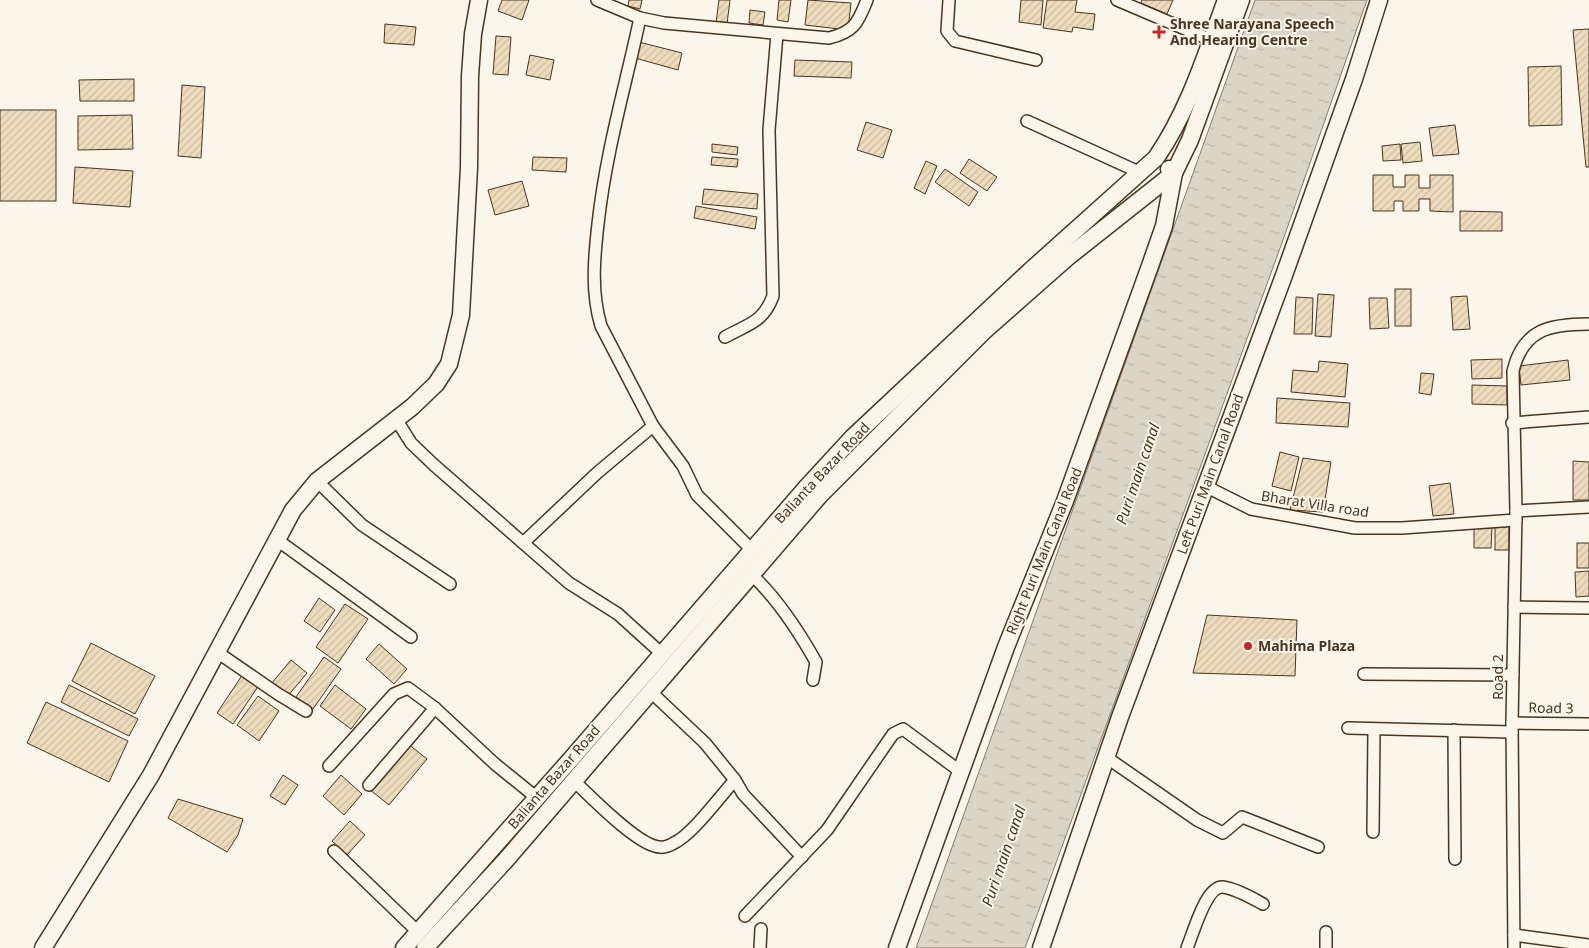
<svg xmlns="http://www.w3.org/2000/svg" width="1589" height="948" font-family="'Noto Sans',sans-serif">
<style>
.water{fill:url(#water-ripples);stroke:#887966}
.building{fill:url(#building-hatch);stroke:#4a3520}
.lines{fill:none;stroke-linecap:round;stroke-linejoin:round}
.street-casing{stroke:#4a3520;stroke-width:14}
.secondary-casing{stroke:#4a3520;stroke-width:19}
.street{stroke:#fbf6e9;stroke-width:11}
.secondary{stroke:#fbf6e9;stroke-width:16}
.poi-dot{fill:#c62828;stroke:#fbf6e9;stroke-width:2}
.labels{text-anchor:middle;stroke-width:4;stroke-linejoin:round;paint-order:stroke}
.poi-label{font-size:14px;font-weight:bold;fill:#4a3520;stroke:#fbf6e9;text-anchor:start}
.street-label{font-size:14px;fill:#4a3520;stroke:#fbf6e9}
.water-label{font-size:15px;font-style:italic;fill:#4a3520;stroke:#fbf6e9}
</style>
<defs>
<pattern id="water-ripples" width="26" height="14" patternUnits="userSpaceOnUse" patternTransform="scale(1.25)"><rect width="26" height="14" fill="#dcd4c6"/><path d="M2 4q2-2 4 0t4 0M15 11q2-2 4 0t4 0" fill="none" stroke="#beb7aa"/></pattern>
<pattern id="building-hatch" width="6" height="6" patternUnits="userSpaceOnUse" patternTransform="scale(1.25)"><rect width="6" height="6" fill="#ecdcbc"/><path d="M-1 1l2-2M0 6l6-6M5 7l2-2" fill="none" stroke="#ccbda1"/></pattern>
</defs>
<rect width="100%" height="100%" fill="#fbf6e9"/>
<path class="water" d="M 1255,0 L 1367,0 L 1283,240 L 1025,948 L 916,948 Z"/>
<g class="building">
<path d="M 502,0 L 529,0 L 522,20 L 498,11 Z"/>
<path d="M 629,0 L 642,0 L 640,9 L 628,6 Z"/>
<path d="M 719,0 L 730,0 L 727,24 L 716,23 Z"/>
<path d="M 779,0 L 791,0 L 788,22 L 777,20 Z"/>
<path d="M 808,0 L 851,3 L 848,30 L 805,25 Z"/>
<path d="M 1021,0 L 1043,0 L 1041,25 L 1019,22 Z"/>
<path d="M 1047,0 L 1077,0 L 1075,12 L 1095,14 L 1093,30 L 1073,27 L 1072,32 L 1043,28 Z"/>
<path d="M 1142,0 L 1173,0 L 1167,14 L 1141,3 Z"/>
<path d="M 750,10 L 765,12 L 763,25 L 749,23 Z"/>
<path d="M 385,24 L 416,27 L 414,45 L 384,43 Z"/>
<path d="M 1589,29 L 1589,167 L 1586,167 L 1573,30 Z"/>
<path d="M 496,36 L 511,37 L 508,75 L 493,74 Z"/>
<path d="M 639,42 L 682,53 L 678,70 L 635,58 Z"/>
<path d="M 530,55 L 554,60 L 550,80 L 526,75 Z"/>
<path d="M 795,60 L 852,62 L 851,78 L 794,76 Z"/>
<path d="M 1561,66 L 1562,125 L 1529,126 L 1528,67 Z"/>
<path d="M 134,79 L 134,101 L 80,101 L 79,80 Z"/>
<path d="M 182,85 L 205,87 L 201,158 L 178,156 Z"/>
<rect x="0" y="110" width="56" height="91"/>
<path d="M 132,115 L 133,149 L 78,150 L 78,116 Z"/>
<path d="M 866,122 L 892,130 L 883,158 L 857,150 Z"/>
<path d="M 1455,125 L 1459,154 L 1433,156 L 1429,128 Z"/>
<path d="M 1420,142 L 1422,161 L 1403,163 L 1401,144 Z"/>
<path d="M 712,144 L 738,147 L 737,155 L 712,152 Z"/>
<path d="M 1400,144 L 1401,160 L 1383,161 L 1382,146 Z"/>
<path d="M 533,157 L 567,158 L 566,172 L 532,170 Z"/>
<path d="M 712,157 L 738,159 L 737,167 L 711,165 Z"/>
<path d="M 969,159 L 997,177 L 987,191 L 960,173 Z"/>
<path d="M 926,161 L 937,166 L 925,194 L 914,188 Z"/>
<path d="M 75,167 L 133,171 L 130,207 L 73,203 Z"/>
<path d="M 945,169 L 978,192 L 969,206 L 935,182 Z"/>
<path d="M 1373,175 L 1393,175 L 1393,187 L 1405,187 L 1405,175 L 1419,175 L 1419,188 L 1430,188 L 1430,175 L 1453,175 L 1453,212 L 1430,211 L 1430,199 L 1419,199 L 1419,211 L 1403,211 L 1403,201 L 1394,201 L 1394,211 L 1373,211 Z"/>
<path d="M 522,181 L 529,206 L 495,215 L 488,190 Z"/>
<path d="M 704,189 L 758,194 L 757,209 L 702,204 Z"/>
<path d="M 696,206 L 757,217 L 755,229 L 694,218 Z"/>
<path d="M 1460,211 L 1502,212 L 1502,231 L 1460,231 Z"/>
<rect x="1395" y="289" width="16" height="37"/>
<path d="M 1318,294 L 1334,295 L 1331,337 L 1315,336 Z"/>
<path d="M 1467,296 L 1470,329 L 1453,330 L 1451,297 Z"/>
<path d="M 1296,297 L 1313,298 L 1312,334 L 1294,334 Z"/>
<path d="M 1369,298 L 1387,298 L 1389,328 L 1370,329 Z"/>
<path d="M 1502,359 L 1502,378 L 1472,379 L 1471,360 Z"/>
<path d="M 1568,360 L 1570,380 L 1521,385 L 1519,366 Z"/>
<path d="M 1319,361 L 1348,364 L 1345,397 L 1291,392 L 1293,370 L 1318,372 Z"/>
<path d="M 1421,373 L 1434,374 L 1431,395 L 1419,393 Z"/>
<path d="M 1472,385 L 1507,386 L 1507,405 L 1472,404 Z"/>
<path d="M 1277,398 L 1350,403 L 1348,427 L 1276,423 Z"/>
<path d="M 1280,452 L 1299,457 L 1291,491 L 1272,486 Z"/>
<path d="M 1303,458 L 1331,462 L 1323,512 L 1290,510 Z"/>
<path d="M 1573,461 L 1589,462 L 1589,500 L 1573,500 Z"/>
<path d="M 1450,483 L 1454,514 L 1433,516 L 1429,486 Z"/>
<rect x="1495" y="526" width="14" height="24"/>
<path d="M 1474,527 L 1492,527 L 1491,548 L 1474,548 Z"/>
<rect x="1577" y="543" width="12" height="25"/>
<path d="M 1589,571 L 1589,596 L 1576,597 L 1575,572 Z"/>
<path d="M 319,598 L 335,610 L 320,632 L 304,621 Z"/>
<path d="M 345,604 L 368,619 L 338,663 L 316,647 Z"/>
<path d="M 1207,615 L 1297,620 L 1295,676 L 1193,673 Z"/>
<path d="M 91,643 L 155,676 L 135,714 L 72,681 Z"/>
<path d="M 379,644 L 407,669 L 394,684 L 366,659 Z"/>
<path d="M 324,657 L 341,669 L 313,709 L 296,697 Z"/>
<path d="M 291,660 L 307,673 L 287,697 L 271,684 Z"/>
<path d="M 243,674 L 259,685 L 233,724 L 217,713 Z"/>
<path d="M 69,685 L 138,719 L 129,736 L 61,702 Z"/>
<path d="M 335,685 L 366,709 L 351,729 L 320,706 Z"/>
<path d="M 258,696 L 279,711 L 259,741 L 237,725 Z"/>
<path d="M 46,702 L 128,741 L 109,782 L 27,743 Z"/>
<path d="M 407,743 L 427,759 L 389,805 L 369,789 Z"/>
<path d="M 283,775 L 298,785 L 285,805 L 270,796 Z"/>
<path d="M 341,775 L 362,794 L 344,815 L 323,796 Z"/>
<path d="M 178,799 L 243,819 L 238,835 L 227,852 L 168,818 Z"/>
<path d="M 350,821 L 365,835 L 347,855 L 332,841 Z"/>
</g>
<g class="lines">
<g class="street-casing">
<g id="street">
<path d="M 597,0 L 640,18 L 664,23 L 829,38 C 854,32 858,23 867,0"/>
<path d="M 949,0 L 947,31 L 955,41 L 1036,60"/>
<path d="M 1117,0 L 1211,40"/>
<path d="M 640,18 C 625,88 606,151 598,224 C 594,259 591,292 601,326 L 653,426 L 683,466 L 697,495 L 752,550"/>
<path d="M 1027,121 L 1141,173"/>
<path d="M 725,337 C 748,324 763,323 773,296 L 769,130 L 777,34"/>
<path d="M 396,419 L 411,443 L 434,465 L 569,583 L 618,614 L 661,653"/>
<path d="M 1512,423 L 1589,417"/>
<path d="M 317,481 L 362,525 L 450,584"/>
<path d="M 1205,486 L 1251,509 L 1355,528 L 1402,528 L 1516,520"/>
<path d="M 1516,511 L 1589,507"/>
<path d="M 276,539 L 411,637"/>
<path d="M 523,543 L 597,473 L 653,426"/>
<path d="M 751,574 C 778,599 798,630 816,662 L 813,680"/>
<path d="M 1514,607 L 1589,608"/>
<path d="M 217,652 L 278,694 L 306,711"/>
<path d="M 1364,674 L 1513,675"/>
<path d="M 651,692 L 705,743 L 735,780 L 743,794 L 802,857"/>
<path d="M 1512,723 L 1589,724"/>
<path d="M 1348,728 L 1512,732"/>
<path d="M 1454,730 L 1455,859"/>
<path d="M 1106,757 L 1197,820 L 1223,833 L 1242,817 L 1318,847"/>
<path d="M 329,766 L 394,694 L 408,688 L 435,708 L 495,764 L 537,798"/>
<path d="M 573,780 C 590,796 639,847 660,847 C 664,848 671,845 674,843 C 692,835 721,795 735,780"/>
<path d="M 369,785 L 435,708"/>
<path d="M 1373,832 L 1374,729"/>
<path d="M 334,851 L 418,932"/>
<path d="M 745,916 L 827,830 L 893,734 L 903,729 L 961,772"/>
<path d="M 1326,932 L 1326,948"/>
<path d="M 1514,935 L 1588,945"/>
<path d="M 760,948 L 761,929"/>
<path d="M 1187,948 C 1193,934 1206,885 1223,887 C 1237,889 1252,898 1263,904"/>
<path d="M 1514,948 L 1512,723 L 1516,511 L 1513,371 C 1523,329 1550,324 1589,324"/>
</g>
</g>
<g class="secondary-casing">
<g id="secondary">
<path d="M 43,948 L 151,775 L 293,510 L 317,481 L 412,407 L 436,384 L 449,364 L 461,315 L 469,168 L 470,76 L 473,34 L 479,0"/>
<path d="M 404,948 L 572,758 L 806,488 L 853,437 L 1030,271 L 1156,158 C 1189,110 1206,54 1226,0"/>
<path d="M 425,948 L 505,861 L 820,495 L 983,332 L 1068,257 L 1174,173 L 1190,140 L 1241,0"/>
<path d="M 897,948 L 1006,647 L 1065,501 L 1150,266 L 1164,226 L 1174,173 L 1169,169"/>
<path d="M 1041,948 L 1120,717 L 1283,278 L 1354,79 L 1379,0"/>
</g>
</g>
<use href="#street" class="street"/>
<use href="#secondary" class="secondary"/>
</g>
<g class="poi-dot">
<path d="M1156.5 24.5h5v5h5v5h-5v5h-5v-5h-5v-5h5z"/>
<circle cx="1248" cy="646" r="5"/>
</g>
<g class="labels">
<g class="poi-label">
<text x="1170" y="29">Shree Narayana Speech<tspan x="1170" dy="16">And Hearing Centre</tspan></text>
<text x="1258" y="651">Mahima Plaza</text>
</g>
<g class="street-label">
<text transform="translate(822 473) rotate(-47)" y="5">Balianta Bazar Road</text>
<text transform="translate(1210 474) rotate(-70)" y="5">Left Puri Main Canal Road</text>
<text transform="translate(1315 504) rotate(9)" y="5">Bharat Villa road</text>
<text transform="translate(1044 551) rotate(-68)" y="5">Right Puri Main Canal Road</text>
<text transform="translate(1498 677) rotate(-90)" y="5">Road 2</text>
<text transform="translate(1551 708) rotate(1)" y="5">Road 3</text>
<text transform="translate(554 777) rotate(-49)" y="5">Balianta Bazar Road</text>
</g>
<g class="water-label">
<text transform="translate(1138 474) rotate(-71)" y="5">Puri main canal</text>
<text transform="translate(1004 856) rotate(-71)" y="5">Puri main canal</text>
</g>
</g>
</svg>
